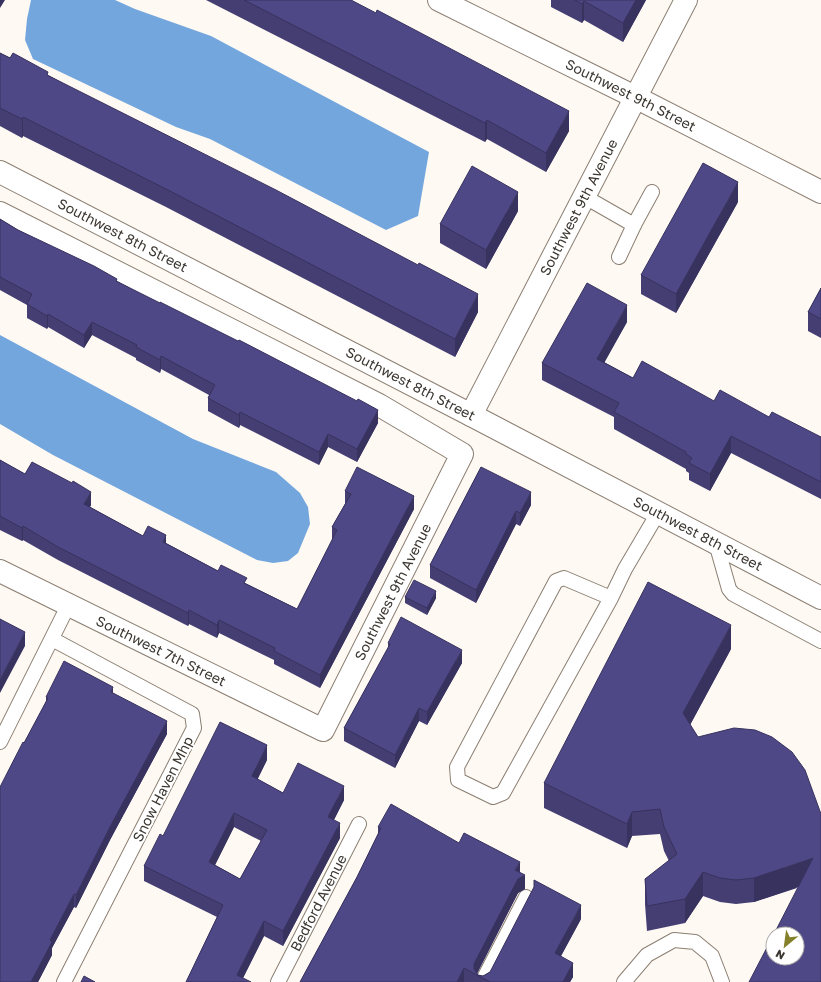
<svg xmlns="http://www.w3.org/2000/svg" width="821" height="982" font-family="'Golos Text',sans-serif">
<style>
.water{fill:#74a6de}
.lines{fill:none;stroke-linecap:round;stroke-linejoin:round}
.service-casing{stroke:#8b7f72;stroke-width:16}
.minor-casing{stroke:#8b7f72;stroke-width:24}
.service{stroke:#fff;stroke-width:14}
.minor{stroke:#fff;stroke-width:22}
.wall{fill:#443e73;fill-rule:evenodd}
.shaded-wall{fill:#37325e}
.building{fill:#4f4886;stroke:#37325e;fill-rule:evenodd}
.labels{text-anchor:middle;stroke-width:4;stroke-linejoin:round;paint-order:stroke}
.street-label{font-size:14px;fill:#3b3630;stroke:#fff}
</style>
<rect width="100%" height="100%" fill="#fef9f3"/>
<g class="water">
<path d="M 31,0 L 115,0 L 135,9 L 211,36 L 429,152 L 418,216 L 386,230 L 210,139 L 176,127 L 33,59 L 25,40 L 27,19 Z"/>
<path d="M 0,335 L 193,439 L 276,472 L 300,493 L 308,507 L 310,524 L 298,553 L 288,561 L 273,563 L 257,560 L 53,455 L 0,424 Z"/>
</g>
<g class="lines">
<g class="service-casing">
<g id="service">
<path d="M 585,197 L 634,225 L 619,257"/>
<path d="M 634,225 L 652,192"/>
<path d="M 716,543 L 729,589 L 733,594 L 821,641"/>
<path d="M 611,598 L 564,578 L 556,581 L 457,767 L 458,780 L 493,797 L 503,793 L 611,598 L 625,569 L 658,513"/>
<path d="M 52,639 L 192,714 L 194,728 L 64,982"/>
<path d="M 0,742 L 68,606"/>
<path id="s1" d="M 278,982 L 359,824"/>
<path d="M 482,982 L 526,897"/>
<path d="M 624,982 L 647,955 L 674,940 L 695,942 L 712,956 L 722,982"/>
</g>
</g>
<g class="minor-casing">
<g id="minor">
<path id="s2" d="M 439,0 L 637,98 L 821,192"/>
<path id="s3" d="M 0,172 L 471,415 L 821,598"/>
<path d="M 0,213 L 379,405 L 462,454 L 323,730 L 0,571"/>
<path id="s4" d="M 471,415 L 686,0"/>
</g>
</g>
<use href="#service" class="service"/>
<use href="#minor" class="minor"/>
</g>
<g class="wall">
<path d="M 206,0 L 351,0 L 569,131 L 546,172 L 487,139 L 485,142 Z"/>
<path d="M 551,0 L 646,0 L 623,42 L 584,20 L 582,23 L 551,7 Z"/>
<path d="M 0,53 L 48,75 L 478,312 L 455,357 L 166,207 L 23,136 L 22,138 L 0,126 Z"/>
<path d="M 738,202 L 676,313 L 641,294 L 641,275 Z"/>
<path d="M 518,211 L 486,269 L 440,243 L 440,224 Z"/>
<path d="M 0,219 L 18,230 L 117,281 L 378,423 L 357,462 L 328,447 L 319,465 L 240,425 L 239,428 L 208,411 L 208,398 L 209,395 L 161,369 L 160,373 L 136,360 L 136,358 L 92,335 L 84,348 L 48,327 L 47,329 L 27,318 L 27,305 L 0,290 Z"/>
<path d="M 821,288 L 821,338 L 808,331 L 808,312 Z"/>
<path d="M 627,322 L 604,362 L 633,378 L 769,417 L 821,437 L 821,499 L 731,453 L 710,491 L 689,480 L 689,473 L 686,471 L 686,469 L 614,429 L 614,417 L 542,380 L 542,363 Z"/>
<path d="M 0,460 L 25,474 L 91,505 L 90,507 L 143,536 L 166,543 L 218,571 L 247,584 L 297,609 L 332,541 L 332,527 L 345,504 L 345,491 L 414,509 L 320,688 L 274,664 L 274,660 L 219,633 L 217,638 L 189,624 L 188,626 L 58,560 L 23,540 L 22,541 L 0,530 Z"/>
<path d="M 481,467 L 531,505 L 520,526 L 516,524 L 476,603 L 430,578 L 430,565 Z"/>
<path d="M 405,597 L 436,598 L 427,615 L 405,603 Z"/>
<path d="M 388,643 L 462,663 L 427,725 L 419,721 L 395,768 L 344,741 L 344,728 L 388,648 Z"/>
<path d="M 731,649 L 690,725 L 797,888 L 754,902 L 736,904 L 720,902 L 703,896 L 685,923 L 647,931 L 645,904 L 645,879 L 669,861 L 664,851 L 660,834 L 632,836 L 627,848 L 544,808 L 544,783 Z"/>
<path d="M 113,693 L 167,734 L 110,840 L 76,908 L 74,907 L 52,948 L 52,955 L 38,982 L 0,982 L 24,743 L 46,702 L 46,697 Z"/>
<path d="M 267,760 L 257,779 L 283,793 L 344,800 L 334,820 L 340,838 L 283,946 L 264,936 L 243,978 L 186,982 L 217,917 L 144,881 L 144,866 L 163,836 ZM 234,827 L 261,841 L 240,879 L 215,865 Z"/>
<path d="M 378,827 L 459,843 L 520,872 L 525,889 L 518,893 L 477,974 L 478,975 L 483,976 L 581,919 L 561,956 L 573,977 L 570,982 L 300,982 L 357,877 L 378,834 Z"/>
</g>
<g class="shaded-wall">
<path d="M 0,0 L 5,0 L 0,8 Z"/>
<path d="M 636,0 L 646,0 L 623,42 L 623,23 Z"/>
<path d="M 584,1 L 584,20 L 582,23 L 582,4 Z"/>
<path d="M 569,111 L 569,131 L 546,172 L 546,153 Z"/>
<path d="M 23,117 L 23,136 L 22,138 L 22,119 Z"/>
<path d="M 487,120 L 487,139 L 485,142 L 485,123 Z"/>
<path d="M 738,182 L 738,202 L 676,313 L 676,294 Z"/>
<path d="M 518,192 L 518,211 L 486,269 L 486,250 Z"/>
<path d="M 478,294 L 478,312 L 455,357 L 455,339 Z"/>
<path d="M 627,305 L 627,322 L 597,376 L 597,359 Z"/>
<path d="M 48,314 L 48,327 L 47,329 L 47,316 Z"/>
<path d="M 92,322 L 92,335 L 84,348 L 84,335 Z"/>
<path d="M 161,356 L 161,369 L 160,373 L 160,360 Z"/>
<path d="M 378,410 L 378,423 L 357,462 L 357,449 Z"/>
<path d="M 240,412 L 240,425 L 239,428 L 239,415 Z"/>
<path d="M 328,434 L 328,447 L 319,465 L 319,452 Z"/>
<path d="M 731,436 L 731,453 L 710,491 L 710,474 Z"/>
<path d="M 91,492 L 91,505 L 84,517 L 84,504 Z"/>
<path d="M 531,492 L 531,505 L 520,526 L 520,513 Z"/>
<path d="M 414,496 L 414,509 L 320,688 L 320,675 Z"/>
<path d="M 516,511 L 516,524 L 476,603 L 476,590 Z"/>
<path d="M 23,526 L 23,540 L 22,541 L 22,528 Z"/>
<path d="M 166,535 L 166,549 L 163,542 Z"/>
<path d="M 436,591 L 436,598 L 427,615 L 427,608 Z"/>
<path d="M 189,610 L 189,624 L 188,626 L 188,613 Z"/>
<path d="M 219,620 L 219,633 L 217,638 L 217,625 Z"/>
<path d="M 731,625 L 731,649 L 683,738 L 683,713 Z"/>
<path d="M 25,632 L 25,646 L 0,693 L 0,680 Z"/>
<path d="M 462,650 L 462,663 L 427,725 L 427,712 Z"/>
<path d="M 113,687 L 113,700 L 111,692 Z"/>
<path d="M 419,708 L 419,721 L 395,768 L 395,755 Z"/>
<path d="M 167,721 L 167,734 L 110,840 L 76,908 L 76,895 L 110,827 Z"/>
<path d="M 267,745 L 267,760 L 252,791 L 252,776 Z"/>
<path d="M 344,786 L 344,800 L 328,831 L 328,817 Z"/>
<path d="M 632,812 L 632,836 L 627,848 L 627,824 Z"/>
<path d="M 234,813 L 234,827 L 209,877 L 209,862 Z"/>
<path d="M 340,823 L 340,838 L 283,946 L 283,931 Z"/>
<path d="M 813,858 L 813,882 L 754,902 L 754,878 Z"/>
<path d="M 520,862 L 520,876 L 515,870 Z"/>
<path d="M 703,872 L 703,896 L 685,923 L 685,899 Z"/>
<path d="M 525,875 L 525,889 L 518,893 L 476,975 L 474,969 L 474,964 L 518,879 Z"/>
<path d="M 74,894 L 74,907 L 52,948 L 52,955 L 38,982 L 31,982 L 50,940 Z"/>
<path d="M 581,905 L 581,919 L 555,967 L 555,953 Z"/>
<path d="M 264,921 L 264,936 L 241,982 L 237,975 Z"/>
<path d="M 573,963 L 573,977 L 570,982 L 563,982 Z"/>
<path d="M 464,968 L 464,982 L 457,982 Z"/>
</g>
<g class="building">
<path d="M 244,0 L 351,0 L 376,13 L 377,10 L 569,111 L 546,153 L 487,120 L 485,123 Z"/>
<path d="M 575,0 L 636,0 L 623,23 L 584,1 L 582,4 Z"/>
<path d="M 0,53 L 10,58 L 13,53 L 48,72 L 47,75 L 276,190 L 418,265 L 419,263 L 478,294 L 455,339 L 166,189 L 23,117 L 22,119 L 0,108 Z"/>
<path d="M 703,163 L 738,182 L 676,294 L 641,275 Z"/>
<path d="M 472,166 L 518,192 L 486,250 L 440,224 Z"/>
<path d="M 0,219 L 18,230 L 94,266 L 117,279 L 116,281 L 160,303 L 160,302 L 238,341 L 239,340 L 357,401 L 358,399 L 378,410 L 357,449 L 328,434 L 319,452 L 240,412 L 239,415 L 208,398 L 215,385 L 161,356 L 160,360 L 136,347 L 137,345 L 92,322 L 84,335 L 48,314 L 47,316 L 27,304 L 32,294 L 0,277 Z"/>
<path d="M 587,283 L 627,305 L 597,359 L 633,378 L 642,361 L 714,401 L 720,390 L 769,417 L 772,412 L 821,437 L 821,482 L 731,436 L 710,474 L 689,463 L 692,458 L 686,454 L 686,452 L 614,412 L 619,403 L 542,363 Z"/>
<path d="M 821,288 L 821,319 L 808,312 Z"/>
<path d="M 0,460 L 25,474 L 32,462 L 72,483 L 73,481 L 91,492 L 84,504 L 143,536 L 148,526 L 166,535 L 163,542 L 218,571 L 221,565 L 247,578 L 244,583 L 297,609 L 337,530 L 332,527 L 351,494 L 345,491 L 357,467 L 414,496 L 320,675 L 274,651 L 275,648 L 219,620 L 217,625 L 189,610 L 188,613 L 58,547 L 23,526 L 22,528 L 0,516 Z"/>
<path d="M 481,467 L 531,492 L 520,513 L 516,511 L 476,590 L 430,565 Z"/>
<path d="M 414,580 L 436,591 L 427,608 L 405,597 Z"/>
<path d="M 648,582 L 731,625 L 683,713 L 698,737 L 734,728 L 755,730 L 772,737 L 792,752 L 805,770 L 821,814 L 821,982 L 749,982 L 773,936 L 773,958 L 797,958 L 797,934 L 774,934 L 813,858 L 754,878 L 736,880 L 720,878 L 703,872 L 685,899 L 647,906 L 645,879 L 677,854 L 664,827 L 660,809 L 632,812 L 627,824 L 544,783 Z"/>
<path d="M 401,617 L 462,650 L 427,712 L 419,708 L 395,755 L 344,728 L 390,644 L 388,643 Z"/>
<path d="M 0,619 L 25,632 L 0,680 Z"/>
<path d="M 64,661 L 113,687 L 111,692 L 167,721 L 110,827 L 76,895 L 74,894 L 50,940 L 52,942 L 31,982 L 0,982 L 0,787 L 23,742 L 24,743 L 48,698 L 46,697 Z"/>
<path d="M 220,722 L 267,745 L 252,776 L 283,793 L 298,763 L 344,786 L 328,817 L 340,823 L 283,931 L 264,921 L 237,975 L 251,982 L 186,982 L 223,905 L 144,866 L 160,834 L 163,836 ZM 234,813 L 267,830 L 240,879 L 209,862 Z"/>
<path d="M 391,804 L 459,843 L 464,833 L 520,862 L 515,870 L 525,875 L 518,879 L 474,964 L 474,969 L 478,975 L 483,976 L 490,972 L 534,887 L 534,880 L 581,905 L 555,953 L 573,963 L 563,982 L 490,982 L 464,968 L 457,982 L 300,982 L 357,877 L 381,828 L 378,827 Z"/>
<path d="M 84,976 L 95,982 L 81,982 Z"/>
</g>
<g class="labels">
<g class="street-label">
<text dy="5" stroke="none"><textPath href="#s2" startOffset="214">Southwest 9th Street</textPath></text>
<text dy="5" stroke="none"><textPath href="#s4" startOffset="234">Southwest 9th Avenue</textPath></text>
<text dy="5" stroke="none"><textPath href="#s3" startOffset="138">Southwest 8th Street</textPath></text>
<text dy="5" stroke="none"><textPath href="#s3" startOffset="462">Southwest 8th Street</textPath></text>
<text dy="5" stroke="none"><textPath href="#s3" startOffset="786">Southwest 8th Street</textPath></text>
<text transform="translate(393 592) rotate(-63)" y="5">Southwest 9th Avenue</text>
<text transform="translate(161 651) rotate(26)" y="5">Southwest 7th Street</text>
<text transform="translate(163 789) rotate(-63)" y="5">Snow Haven Mhp</text>
<text dy="5" stroke="none"><textPath href="#s1" startOffset="89">Bedford Avenue</textPath></text>
</g>
</g>
<g transform="translate(785 946) rotate(209)"><circle r="19" fill="#ffffff" stroke="#b1afac"/>
<path d="M0-3L7 15L0 10L-7 15Z" fill="#84812a"/>
<text y="-6" font-size="11" font-weight="bold" text-anchor="middle" fill="#3b3630">N</text>
</g>
</svg>
